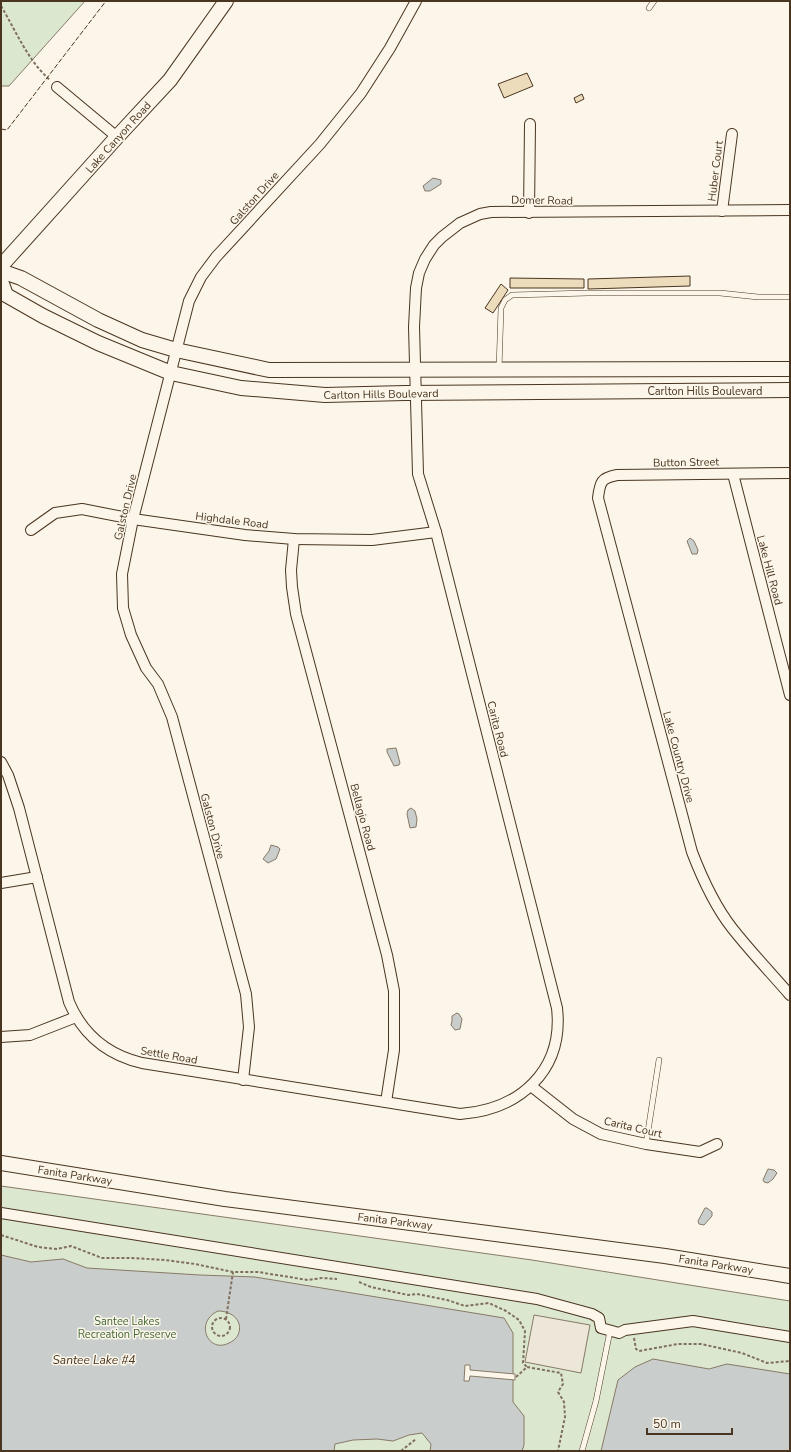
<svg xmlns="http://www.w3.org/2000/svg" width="791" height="1452" font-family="'Nunito Sans',sans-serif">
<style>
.green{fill:#dce7d0;stroke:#887966}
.parking{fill:#ede7d9;stroke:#887966}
.water{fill:#c9cecd;stroke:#887966;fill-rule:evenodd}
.pier{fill:#fbf6e9;stroke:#887966}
.building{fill:#ecdcbc;stroke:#4a3520}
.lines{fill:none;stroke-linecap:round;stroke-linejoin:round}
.lane-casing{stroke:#4a3520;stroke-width:6}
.street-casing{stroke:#4a3520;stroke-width:12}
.secondary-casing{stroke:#4a3520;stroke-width:16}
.path{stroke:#7f6f5c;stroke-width:2;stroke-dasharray:3 2;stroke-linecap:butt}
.lane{stroke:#fbf6e9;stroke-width:5}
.street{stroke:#fbf6e9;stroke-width:10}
.secondary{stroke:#fbf6e9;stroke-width:14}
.fence{stroke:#4a3520;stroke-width:1;stroke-dasharray:5 2;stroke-linecap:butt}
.labels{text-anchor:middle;stroke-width:3;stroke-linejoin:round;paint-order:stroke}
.street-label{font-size:11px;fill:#4a3520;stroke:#fbf6e9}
.park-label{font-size:11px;fill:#436837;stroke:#fbf6e9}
.water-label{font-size:12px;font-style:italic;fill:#4a3520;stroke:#fbf6e9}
</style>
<rect width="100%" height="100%" fill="#fbf6e9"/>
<g class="green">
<path d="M 1,1 L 85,1 L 9,86 L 1,86 Z"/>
<path d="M 1,1186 L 532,1260 L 790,1301 L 790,1451 L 1,1451 Z"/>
</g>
<path class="parking" d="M 534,1315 L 590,1325 L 581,1373 L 525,1362 Z"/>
<g class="water">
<path d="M 433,178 L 441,180 L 441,184 L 430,191 L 425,191 L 423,186 Z"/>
<path d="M 690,538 L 694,541 L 698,550 L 697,554 L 692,554 L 687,541 Z"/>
<path d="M 396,748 L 400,763 L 399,765 L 394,766 L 387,752 L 387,749 Z"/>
<path d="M 411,808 L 415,811 L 417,819 L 416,827 L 410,828 L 407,814 L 408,810 Z"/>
<path d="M 271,845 L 278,847 L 280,849 L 276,859 L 268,863 L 263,859 L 269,851 Z"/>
<path d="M 457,1013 L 459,1014 L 462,1019 L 460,1029 L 455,1030 L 451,1025 L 452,1021 L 452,1016 Z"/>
<path d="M 768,1169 L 774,1170 L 777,1173 L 773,1179 L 768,1183 L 764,1182 L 763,1180 Z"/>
<path d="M 705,1208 L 707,1208 L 712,1212 L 712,1216 L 704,1225 L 699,1224 L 698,1221 Z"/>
<path d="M 1,1255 L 31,1262 L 63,1259 L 87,1268 L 200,1275 L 255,1277 L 504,1318 L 513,1333 L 513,1402 L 524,1416 L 524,1445 L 522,1451 L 430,1451 L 431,1444 L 422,1433 L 409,1435 L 393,1441 L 377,1439 L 353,1440 L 335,1444 L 334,1451 L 1,1451 ZM 218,1311 C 232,1311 244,1321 238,1335 C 236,1339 233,1341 229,1343 C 208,1354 194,1322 218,1311 Z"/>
<path d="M 653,1359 L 709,1369 L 727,1364 L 790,1374 L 790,1451 L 601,1451 L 618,1380 L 635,1367 Z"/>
</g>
<path class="pier" d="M 465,1365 L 470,1365 L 470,1370 L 515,1374 L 515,1380 L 470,1376 L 469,1381 L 464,1381 Z"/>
<g class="building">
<path d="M 527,73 L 533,86 L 504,98 L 498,84 Z"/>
<path d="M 582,94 L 584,99 L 576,103 L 574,98 Z"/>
<path d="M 690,276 L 690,286 L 588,289 L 588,279 Z"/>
<path d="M 510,278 L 584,279 L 584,288 L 510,288 Z"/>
<path d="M 501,284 L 508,290 L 493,313 L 485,308 Z"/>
</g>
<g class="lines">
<g class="lane-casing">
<g id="lane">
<path d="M 649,8 L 654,1"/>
<path d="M 499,369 L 501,308 L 505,300 L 512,295 L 588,293 L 720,293 L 758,297 L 790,297"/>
<path d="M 646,1144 L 659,1060"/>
<path d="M 582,1451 L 596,1401 L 610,1331"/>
</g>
</g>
<g class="street-casing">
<g id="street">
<path d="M 57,87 L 117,137"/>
<path d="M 722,211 L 732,134"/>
<path d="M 529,213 L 530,124"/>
<path d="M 790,473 L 617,475 C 601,478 600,482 598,498 L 692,852 C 702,878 714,905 732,928 C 750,951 771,973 790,995"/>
<path d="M 733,474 L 790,695"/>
<path d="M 31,530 L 55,513 L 82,509 L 133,519 L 245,535 L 294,539 L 372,540 L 436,532"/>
<path d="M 294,539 L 291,570 L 292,587 L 296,614 L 387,955 L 394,991 L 394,1050 L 386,1102"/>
<path d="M 1,762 L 8,775 L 19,808 L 69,1002 C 83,1035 108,1055 142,1063 L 460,1114 C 519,1110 564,1071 557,1008 L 436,532 L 418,474 L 414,327 L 416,288 L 419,273 L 425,259 L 434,245 L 442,237 L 460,223 L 480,214 L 491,212 L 790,210"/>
<path d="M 1,883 L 37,877"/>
<path d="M 1,1037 L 30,1035 L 76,1017"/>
<path d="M 243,1080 L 249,1027 L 246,994 L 172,717 L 158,684 L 146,668 L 131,635 L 123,608 L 122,574 L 133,519 L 189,301 L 201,277 L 216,257 L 320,144 L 361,93 L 390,48 L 416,1"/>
<path d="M 531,1086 L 573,1119 L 601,1134 L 646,1144 L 700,1152 L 717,1144"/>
<path d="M 1,1213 L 537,1299 L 592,1314 L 599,1318 L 601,1328 L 619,1333 L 625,1330 L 693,1321 L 790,1337"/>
</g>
</g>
<g class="secondary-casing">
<g id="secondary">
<path d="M 1,266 L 117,137 L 170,80 L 226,1"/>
<path d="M 1,271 L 21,278 L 98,320 L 142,340 L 176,350 L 269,370 L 790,369"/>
<path d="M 1,281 L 6,295 L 43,316 L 98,343 L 171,373 L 241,388 L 325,395 L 405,393 L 790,390"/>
<path d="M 1,1163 L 225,1199 L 665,1256 L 790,1276"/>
</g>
</g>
<g class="path">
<path d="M 1,6 C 16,31 28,61 50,80"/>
<path d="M 1,1235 L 38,1247 L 57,1249 L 71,1246 L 102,1258 L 132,1258 L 165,1260 L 195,1264 L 233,1272 L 258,1272 L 308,1280 L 322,1278 L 337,1279"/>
<path d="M 359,1282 L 371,1287 L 408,1295 L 417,1294 L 447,1300 L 465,1306 L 489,1303 L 506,1311 L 519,1320 L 525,1331 L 523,1363 L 527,1367"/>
<circle cx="221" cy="1327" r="9"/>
<path d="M 226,1319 L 233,1272"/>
<path d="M 634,1338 L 636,1349 L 639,1351 L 678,1344 L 701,1344 L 742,1353 L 767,1363 L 790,1361"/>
<path d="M 516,1377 L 527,1367 L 561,1373 L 563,1384 L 558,1392 L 564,1402 L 565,1417 L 558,1451"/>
<path d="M 401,1451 L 416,1439"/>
</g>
<use href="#lane" class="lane"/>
<use href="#street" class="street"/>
<use href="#secondary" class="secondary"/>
<path class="fence" d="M 1,129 L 7,130 L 106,1"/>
</g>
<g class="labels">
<g class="street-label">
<text transform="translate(118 137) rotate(-48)" y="4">Lake Canyon Road</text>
<text transform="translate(715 171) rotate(-83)" y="4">Huber Court</text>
<text transform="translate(254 198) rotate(-48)" y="4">Galston Drive</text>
<text transform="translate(542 200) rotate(1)" y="4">Domer Road</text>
<text x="705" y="395">Carlton Hills Boulevard</text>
<text transform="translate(381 394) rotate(-1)" y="4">Carlton Hills Boulevard</text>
<text transform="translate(686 462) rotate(-1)" y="4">Button Street</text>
<text transform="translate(125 507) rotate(-77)" y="4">Galston Drive</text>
<text transform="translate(232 520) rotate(7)" y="4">Highdale Road</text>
<text transform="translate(770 570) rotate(75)" y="4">Lake Hill Road</text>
<text transform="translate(498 729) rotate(76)" y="4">Carita Road</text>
<text transform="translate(679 757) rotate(75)" y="4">Lake Country Drive</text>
<text transform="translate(363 817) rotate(75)" y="4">Bellagio Road</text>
<text transform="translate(213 826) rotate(75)" y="4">Galston Drive</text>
<text transform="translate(169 1055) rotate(10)" y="4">Settle Road</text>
<text transform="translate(633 1127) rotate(13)" y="4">Carita Court</text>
<text transform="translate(75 1175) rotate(9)" y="4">Fanita Parkway</text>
<text transform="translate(395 1221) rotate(7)" y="4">Fanita Parkway</text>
<text transform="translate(716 1264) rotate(9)" y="4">Fanita Parkway</text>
</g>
<g class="park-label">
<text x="127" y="1325">Santee Lakes<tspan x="127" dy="13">Recreation Preserve</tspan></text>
</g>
<g class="water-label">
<text x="94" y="1364">Santee Lake #4</text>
</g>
</g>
<rect width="791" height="1452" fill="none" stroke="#4a3520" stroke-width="4"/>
<path d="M647 1428v6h85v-6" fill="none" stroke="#4a3520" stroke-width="2"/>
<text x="653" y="1428" font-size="12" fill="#4a3520" stroke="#fbf6e9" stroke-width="3" paint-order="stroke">50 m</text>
</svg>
